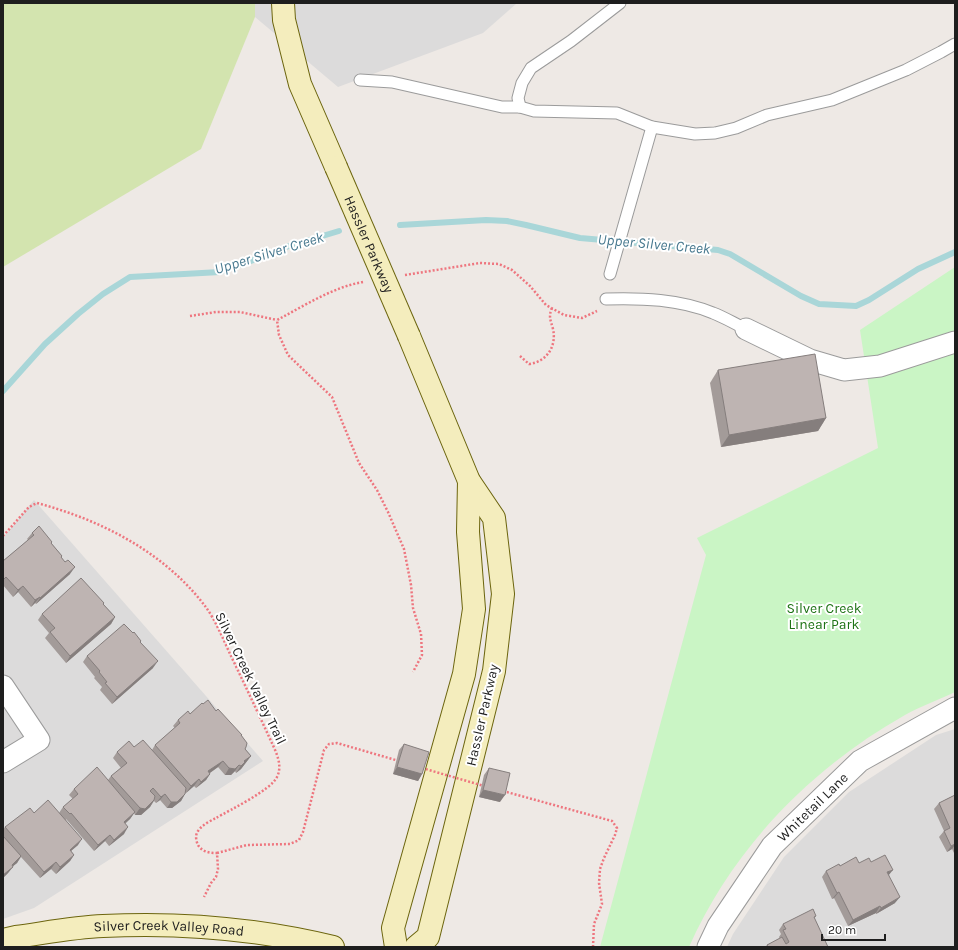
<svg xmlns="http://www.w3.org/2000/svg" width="958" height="950" font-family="Karla,sans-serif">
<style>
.residential{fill:#dcdbdb}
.grass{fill:#d3e4af}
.park{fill:#caf5c5}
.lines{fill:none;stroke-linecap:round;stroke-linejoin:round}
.stream{stroke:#a9d6d8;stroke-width:6}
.lane-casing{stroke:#9b9b9b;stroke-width:13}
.street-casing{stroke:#9b9b9b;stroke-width:23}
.secondary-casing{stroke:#6c650e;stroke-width:24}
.path{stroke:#ee767f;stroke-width:2.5;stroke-dasharray:2 2;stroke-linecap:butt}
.lane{stroke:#fff;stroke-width:11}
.street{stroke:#fff;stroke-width:21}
.secondary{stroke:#f4edbd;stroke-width:22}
.secondary-bridge-casing{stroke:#6c650e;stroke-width:24;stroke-linecap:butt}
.path-bridge{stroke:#ee767f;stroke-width:2.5;stroke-dasharray:2 2;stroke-linecap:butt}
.secondary-bridge{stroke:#f4edbd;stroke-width:22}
.wall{fill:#a39b99}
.shaded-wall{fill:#857e7d}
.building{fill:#beb4b2;stroke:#857e7d}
.labels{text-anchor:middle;stroke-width:4;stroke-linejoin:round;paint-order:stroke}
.street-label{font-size:14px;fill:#1e1e1e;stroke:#fff}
.park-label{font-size:14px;fill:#1e7315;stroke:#fff}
.water-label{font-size:15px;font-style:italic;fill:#48798f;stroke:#fff}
</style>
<rect width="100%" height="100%" fill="#eee9e5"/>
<g class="residential">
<path d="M 255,3 L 517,3 L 483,33 L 338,87 L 255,17 Z"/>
<path d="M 34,500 L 263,761 L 34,908 L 3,919 L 3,538 Z"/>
<path d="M 955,729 L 955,947 L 727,947 L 733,934 L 784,857 L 849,792 L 936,735 Z"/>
</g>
<path class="grass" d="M 3,3 L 255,3 L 255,17 L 201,149 L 3,267 Z"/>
<path class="park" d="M 955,267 L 955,692 C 938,700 921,706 905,715 C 811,768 733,848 689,947 L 600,947 L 706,555 L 697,538 L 878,448 L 860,330 Z"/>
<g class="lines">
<g class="stream">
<path d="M 400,225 L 486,220 L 507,221 L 526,225 L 580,238 L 718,250 L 730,254 L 801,296 L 819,304 L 856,306 L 869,300 L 918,269 L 955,252"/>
<path d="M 3,391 L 45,344 L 78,314 L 103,294 L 130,277 L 220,272 L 259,258 L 286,247 L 339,231"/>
</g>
<g class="lane-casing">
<g id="lane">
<path d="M 360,80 L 392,82 L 502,107 L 520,107 L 534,111 L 617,113 L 652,127 L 695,134 L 715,133 L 736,128 L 767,115 L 832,100 L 906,70 L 941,52 L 955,44"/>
<path d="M 520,107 L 518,98 L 522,83 L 531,68 L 571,41 L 620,3"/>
<path d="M 610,274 L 652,127"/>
<path d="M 606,299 C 642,298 679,299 713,313 C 724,317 735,324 746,329"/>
</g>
</g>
<g class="street-casing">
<g id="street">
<path d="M 746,329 L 810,360 L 844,370 L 880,366 L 955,342"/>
<path d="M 3,686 L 39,740 L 3,762"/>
<path id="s1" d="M 708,947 L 718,926 L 772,846 L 860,761 L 955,708"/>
</g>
</g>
<g class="secondary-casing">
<g id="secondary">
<path d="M 283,3 L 284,20 L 300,84 L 336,167"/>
<path d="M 409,336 L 469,481 L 494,518 L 503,594 L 494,671 L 428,937 L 416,947"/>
<path id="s2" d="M 3,940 L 16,937 C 45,933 74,927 103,926 C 180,922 258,929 333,947"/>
<path d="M 396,947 L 393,928 L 464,674 L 474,609 L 468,532 L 469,481"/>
</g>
</g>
<g class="path">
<path d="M 405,275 L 480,263 L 499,264 L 512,270 L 530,286 L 546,305 L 564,315 L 582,318 L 597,311"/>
<path d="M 363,282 C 333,287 304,306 277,320 L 279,335 L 288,355 L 332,397 L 359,463 L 377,490 L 388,512 L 404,549 L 411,585 L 413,608 L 421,634 L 422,655 L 413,672"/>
<path d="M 190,316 L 216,312 L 240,312 L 277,320"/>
<path d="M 520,356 L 529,364 C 546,362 557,347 553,329 C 551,321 548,317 552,308"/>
<path d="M 3,536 L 29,507 L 37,503 C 101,520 164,552 205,606 C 215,619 224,641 231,656 C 245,685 258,713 271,741 C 276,752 283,765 277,777 C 271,790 230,810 216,818 C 210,821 202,825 198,831 C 195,835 196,841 198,845 C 202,852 210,853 217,853 L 218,869 L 216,877 L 211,883 L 204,897"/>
<path d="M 503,791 L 612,821 L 617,828 L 615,835 L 604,858 L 600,869 L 599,883 L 602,904 L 594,924 L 593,947"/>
<path d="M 217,853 L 247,845 L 290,844 L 299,840 L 303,832 L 324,750 L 329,744 L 337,743 L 399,761"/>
</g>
<use href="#lane" class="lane"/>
<use href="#street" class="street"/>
<use href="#secondary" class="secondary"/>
<g class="secondary-bridge-casing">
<g id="secondary-bridge">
<path id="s3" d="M 336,167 L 409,336"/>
</g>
</g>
<path class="path-bridge" d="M 422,768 L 484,786"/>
<use href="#secondary-bridge" class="secondary-bridge"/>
</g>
<g class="wall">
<path d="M 718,370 L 826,418 L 818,431 L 721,447 L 710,383 Z"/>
<path d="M 32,533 L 51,543 L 62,556 L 61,557 L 70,574 L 36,604 L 35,603 L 31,607 L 18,592 L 13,597 L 3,585 L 3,561 L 28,540 L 27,539 Z"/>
<path d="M 103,604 L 115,617 L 111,624 L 66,663 L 45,638 L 49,633 L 38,620 L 42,614 Z"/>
<path d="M 133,633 L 141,641 L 140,643 L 153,668 L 112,704 L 100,690 L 102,687 L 94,678 L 95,677 L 83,662 L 87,656 Z"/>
<path d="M 203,704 L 216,711 L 242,735 L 241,736 L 246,747 L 245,749 L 251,756 L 241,769 L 236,773 L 235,771 L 231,775 L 225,775 L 218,767 L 210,773 L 210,774 L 206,780 L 196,788 L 194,786 L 186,793 L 186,792 L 181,801 L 172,808 L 167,808 L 160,800 L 156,803 L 154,801 L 150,807 L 141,815 L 135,815 L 134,813 L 130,819 L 125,824 L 124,834 L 109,846 L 105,841 L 94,851 L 66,819 L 66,820 L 78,845 L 71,851 L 74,855 L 70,861 L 56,874 L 51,869 L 40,878 L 21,857 L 17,863 L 13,866 L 8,873 L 3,878 L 3,830 L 5,827 L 34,813 L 59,813 L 63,807 L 73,799 L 69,795 L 74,789 L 108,780 L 111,776 L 121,768 L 113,758 L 117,752 L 134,747 L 152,750 L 155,745 L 175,728 L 173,726 L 178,720 L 190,714 Z"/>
<path d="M 404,744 L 422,774 L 418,781 L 393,774 L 399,750 Z"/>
<path d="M 489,768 L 500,802 L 479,797 L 484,775 Z"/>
<path d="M 955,795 L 955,855 L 952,849 L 947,852 L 939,837 L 944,831 L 934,809 L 939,803 Z"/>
<path d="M 871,862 L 889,875 L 895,903 L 876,914 L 876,913 L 848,926 L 834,898 L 832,899 L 822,877 L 826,871 L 840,866 Z"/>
<path d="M 816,916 L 814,919 L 828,947 L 766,947 L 767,945 L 780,939 L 779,937 L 781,934 L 779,930 L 783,924 Z"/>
</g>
<g class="shaded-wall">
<path d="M 826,418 L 818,431 L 721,447 L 729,435 Z"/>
<path d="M 75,567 L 70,574 L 36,604 L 40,598 Z"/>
<path d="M 23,586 L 18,592 L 13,597 L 18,590 Z"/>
<path d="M 40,597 L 35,603 L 31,607 L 35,600 Z"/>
<path d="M 115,617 L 111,624 L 66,663 L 70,656 Z"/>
<path d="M 158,661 L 153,668 L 112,704 L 117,697 Z"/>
<path d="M 251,756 L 241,769 L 236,773 L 244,761 Z"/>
<path d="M 223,761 L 218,767 L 204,777 L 208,771 Z"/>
<path d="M 239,765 L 235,771 L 231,775 L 225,775 L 229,768 Z"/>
<path d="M 397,767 L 422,774 L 418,781 L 393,774 Z"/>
<path d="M 210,774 L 206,780 L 196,788 L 201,782 Z"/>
<path d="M 199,779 L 194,786 L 186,793 L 191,786 Z"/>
<path d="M 483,790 L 505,795 L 500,802 L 479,797 Z"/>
<path d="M 165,794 L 160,800 L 156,803 L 161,797 Z"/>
<path d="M 185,794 L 181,801 L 172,808 L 167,808 L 171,802 Z"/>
<path d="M 154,800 L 150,807 L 141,815 L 135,815 L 140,808 Z"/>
<path d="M 135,812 L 130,819 L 119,828 L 124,822 Z"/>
<path d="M 128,827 L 124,834 L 109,846 L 114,840 Z"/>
<path d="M 110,835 L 105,841 L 94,851 L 98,845 Z"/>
<path d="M 82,839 L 78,845 L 65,856 L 70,850 Z"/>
<path d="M 955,844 L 955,845 L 952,849 L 947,852 L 951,846 Z"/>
<path d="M 74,855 L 70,861 L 56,874 L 60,867 Z"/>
<path d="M 21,856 L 17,863 L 7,871 L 12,865 Z"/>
<path d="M 56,862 L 51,869 L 40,878 L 44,872 Z"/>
<path d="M 13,867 L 8,873 L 3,878 L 3,875 Z"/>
<path d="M 893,870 L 888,876 L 887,872 Z"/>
<path d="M 839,892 L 834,898 L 832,899 L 837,893 Z"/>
<path d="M 900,897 L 895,903 L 876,914 L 881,908 Z"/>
<path d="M 880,906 L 876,913 L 848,926 L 853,920 Z"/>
</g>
<g class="building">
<path d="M 815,354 L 826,418 L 729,435 L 718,370 Z"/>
<path d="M 39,526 L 52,542 L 51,543 L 62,556 L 61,557 L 65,562 L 68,560 L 75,567 L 40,598 L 40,597 L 35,600 L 23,586 L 18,590 L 6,577 L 4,579 L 3,578 L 3,561 L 34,535 L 32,533 Z"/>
<path d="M 81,578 L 104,603 L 103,604 L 115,617 L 70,656 L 50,632 L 55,628 L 42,614 Z"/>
<path d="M 124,624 L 133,633 L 134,632 L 141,641 L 140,642 L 158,661 L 117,697 L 105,683 L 107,682 L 99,672 L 100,671 L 87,656 Z"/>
<path d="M 208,700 L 216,711 L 218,709 L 242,735 L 241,735 L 247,743 L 246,747 L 245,749 L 251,756 L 244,761 L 245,762 L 241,766 L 239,765 L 235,769 L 229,768 L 223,761 L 208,771 L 210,774 L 201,782 L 199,779 L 191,786 L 155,745 L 180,723 L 178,720 L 188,711 L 190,714 L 202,703 L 203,704 Z"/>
<path d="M 143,740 L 186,788 L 185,794 L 177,802 L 171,802 L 165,794 L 161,797 L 153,788 L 150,791 L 155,796 L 154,800 L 145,809 L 140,808 L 111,776 L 127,763 L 117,752 L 129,741 L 134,747 Z"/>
<path d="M 404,744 L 429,752 L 422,774 L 397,767 Z"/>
<path d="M 97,767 L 135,812 L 124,822 L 128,827 L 114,840 L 110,835 L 98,845 L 71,813 L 70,814 L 63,807 L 78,794 L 74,789 Z"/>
<path d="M 489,768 L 510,773 L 505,795 L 483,790 Z"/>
<path d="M 955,795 L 955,844 L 951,846 L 944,831 L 950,828 L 939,803 Z"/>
<path d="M 48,800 L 82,839 L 70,850 L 74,855 L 60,867 L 56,862 L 44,872 L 5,827 L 30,808 L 34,813 Z"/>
<path d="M 3,836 L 21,856 L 12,865 L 13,867 L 3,875 Z"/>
<path d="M 885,855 L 893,870 L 887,872 L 900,897 L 881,908 L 880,906 L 853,920 L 839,892 L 837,893 L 826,871 L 839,864 L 840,866 L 856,857 L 859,863 L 869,858 L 871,862 Z"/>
<path d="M 813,909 L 816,916 L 814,917 L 828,947 L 768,947 L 767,945 L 782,937 L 786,944 L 789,942 L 783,930 L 786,929 L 783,924 Z"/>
</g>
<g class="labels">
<g class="street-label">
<text dy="5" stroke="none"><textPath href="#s3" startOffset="84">Hassler Parkway</textPath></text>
<text transform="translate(251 678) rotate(64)" y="5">Silver Creek Valley Trail</text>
<text transform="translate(482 715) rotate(-77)" y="5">Hassler Parkway</text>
<text dy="5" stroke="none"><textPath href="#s1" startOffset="176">Whitetail Lane</textPath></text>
<text dy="5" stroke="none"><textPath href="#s2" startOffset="167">Silver Creek Valley Road</textPath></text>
</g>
<g class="park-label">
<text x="824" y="613">Silver Creek<tspan x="824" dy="16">Linear Park</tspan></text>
</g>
<g class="water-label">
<text transform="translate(654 244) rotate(5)" y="5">Upper Silver Creek</text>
<text transform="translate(269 253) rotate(-17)" y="5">Upper Silver Creek</text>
</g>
</g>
<rect width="958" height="950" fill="none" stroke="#1e1e1e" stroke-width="8"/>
<path d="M822 934v6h63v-6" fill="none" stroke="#1e1e1e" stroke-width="2"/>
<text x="828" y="934" font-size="12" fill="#1e1e1e" stroke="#ffffff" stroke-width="3" paint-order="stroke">20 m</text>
</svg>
